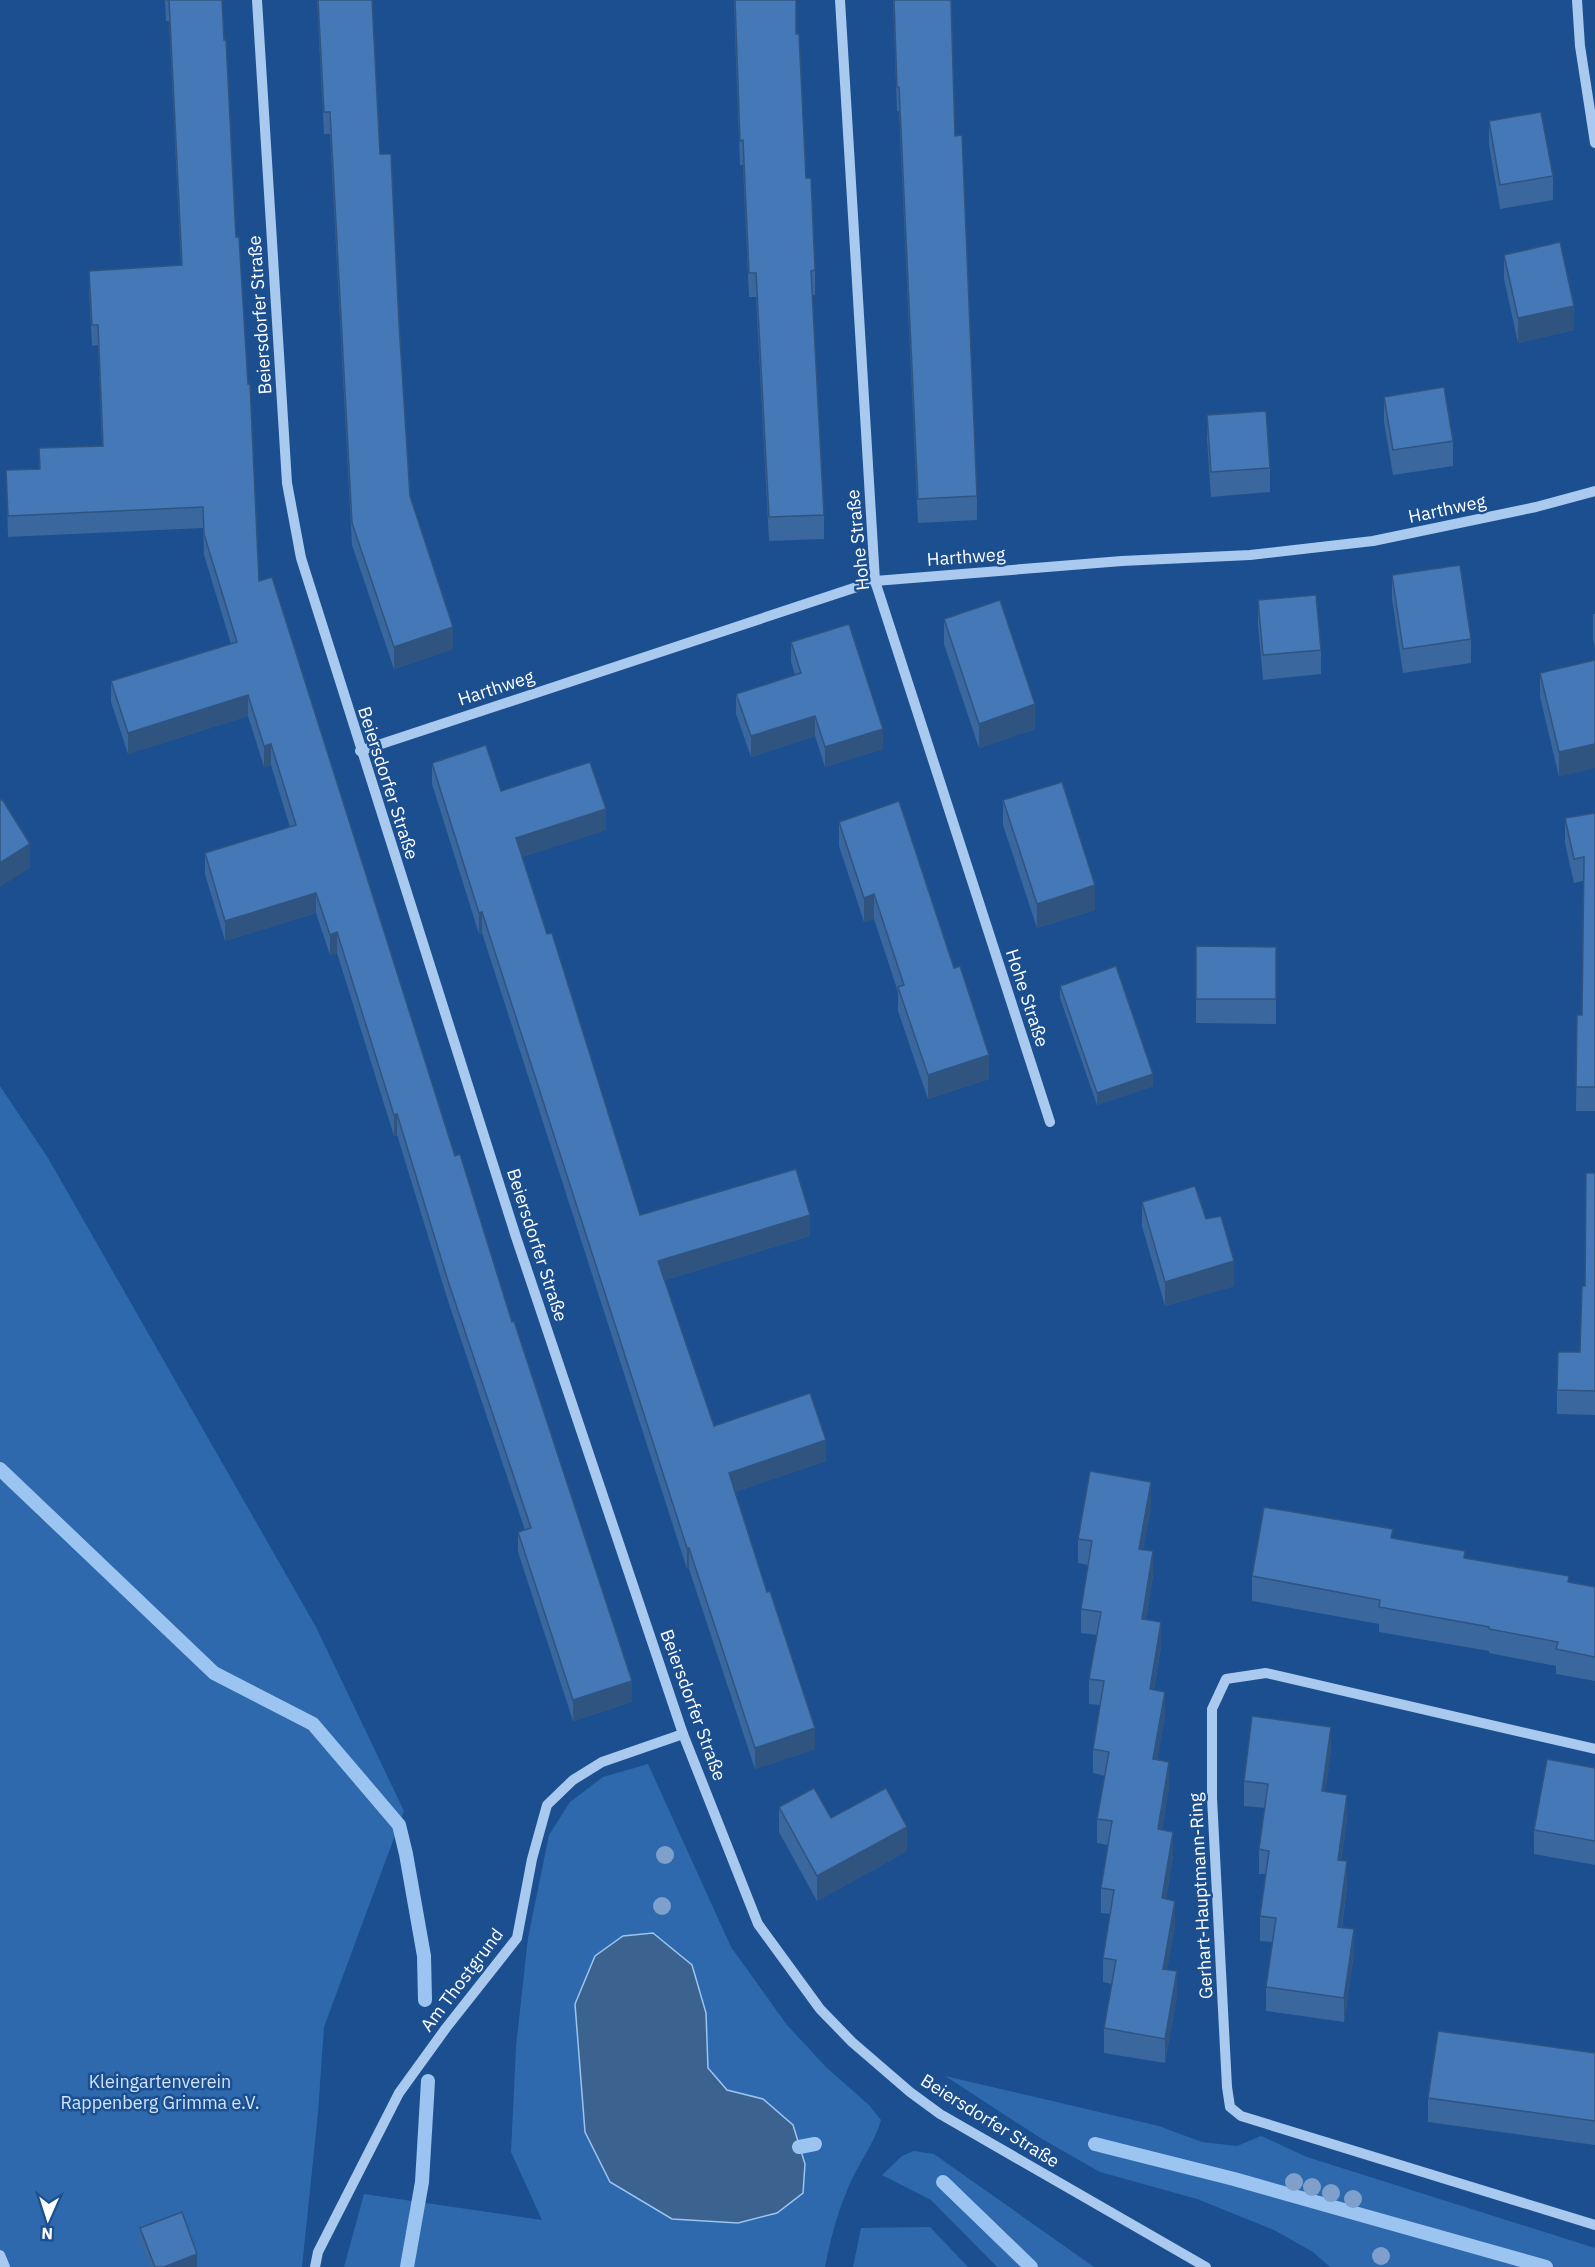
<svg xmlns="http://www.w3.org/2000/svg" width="1595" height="2267" font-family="'IBM Plex Sans',sans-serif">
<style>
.green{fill:#2e69ad}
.water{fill:#3c6290;stroke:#9cc4f0;stroke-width:1.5}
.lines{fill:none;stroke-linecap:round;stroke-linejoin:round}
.stream{stroke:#9cc4f0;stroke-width:14}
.minor{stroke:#a9c9ee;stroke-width:10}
.tree{fill:#7ea0ca}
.wall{fill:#3a679d}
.shaded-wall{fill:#305480}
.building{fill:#4478b7;stroke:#305480;stroke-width:1.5}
.labels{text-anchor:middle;stroke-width:5;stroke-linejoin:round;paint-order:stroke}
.street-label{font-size:18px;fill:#fff;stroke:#1b4f8f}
.park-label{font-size:18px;fill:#cfe3fa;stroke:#1b4f8f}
</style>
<rect width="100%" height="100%" fill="#1b4f8f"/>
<g class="green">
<path d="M 0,1086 L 48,1158 L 316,1627 L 404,1811 L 324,2027 L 318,2113 L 302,2267 L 0,2267 Z"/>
<path d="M 648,1764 L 731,1947 L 787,2025 L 826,2067 L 869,2105 L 881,2120 C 875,2141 862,2159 852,2179 C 839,2207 831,2236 825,2267 L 344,2267 L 364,2194 L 542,2220 L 511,2152 L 516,2047 L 528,1938 L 549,1835 L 570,1802 L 603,1777 Z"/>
<path d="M 945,2076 L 1159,2126 L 1202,2142 L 1237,2146 L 1261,2136 L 1307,2157 L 1595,2248 L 1595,2267 L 1330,2267 L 1313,2252 L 1274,2230 L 1197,2199 L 1100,2172 L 1042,2139 Z"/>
<path d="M 914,2151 L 934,2154 L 1094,2267 L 997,2267 L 931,2200 L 882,2175 L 902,2156 Z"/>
<path d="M 930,2227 L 968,2267 L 853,2267 L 861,2228 Z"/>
</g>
<path class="water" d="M 653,1933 L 692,1965 L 706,2013 L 708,2068 L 727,2090 L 763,2099 L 793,2125 L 805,2164 L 803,2193 L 777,2213 L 738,2223 L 672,2219 L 610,2182 L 585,2132 L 575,2004 L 595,1956 L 623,1936 Z"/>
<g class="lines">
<g class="stream">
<path d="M 0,1469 L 214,1673 L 313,1724 L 399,1825 L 406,1854 L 424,1956 L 425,2000"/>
<path d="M 1095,2144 L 1234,2179 L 1546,2267"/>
<path d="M 799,2147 L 815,2144"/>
<path d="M 943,2182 L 1031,2267"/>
<path d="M 407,2267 L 422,2182 L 428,2081"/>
</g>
<g class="minor">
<path d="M 257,0 L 287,483 L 301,558 L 516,1237 L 683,1734 L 758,1924 L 820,2009 L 852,2042 L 910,2092 L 940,2114 L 1206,2267"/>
<path d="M 840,0 L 875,581 L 1050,1122"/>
<path d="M 1577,0 L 1580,46 L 1595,143"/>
<path d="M 360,751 L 875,581 L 1122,561 L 1250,555 L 1373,541 L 1536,507 L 1595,491"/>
<path d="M 1595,1749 L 1266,1673 L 1226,1679 L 1212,1709 L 1212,1798 L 1227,2087 L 1230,2107 L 1241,2116 L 1595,2225"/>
<path d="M 0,2255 L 5,2267"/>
<path d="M 315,2267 L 318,2252 L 399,2093 L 446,2028 L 517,1938 L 532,1859 L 547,1805 L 573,1780 L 602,1762 L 683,1734"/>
</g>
</g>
<g class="tree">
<circle cx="665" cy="1855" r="9"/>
<circle cx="662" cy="1906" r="9"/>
<circle cx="1294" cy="2182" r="9"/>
<circle cx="1312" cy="2187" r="9"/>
<circle cx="1331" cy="2193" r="9"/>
<circle cx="1353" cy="2199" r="9"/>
<circle cx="1381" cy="2256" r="9"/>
</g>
<g class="wall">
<path d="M 165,0 L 222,0 L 236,237 L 259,581 L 455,1156 L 632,1702 L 573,1721 L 518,1552 L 518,1532 L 525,1530 L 448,1301 L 397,1135 L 394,1136 L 337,953 L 330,955 L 316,913 L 225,941 L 205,874 L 205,853 L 290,827 L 271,765 L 264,767 L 248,716 L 128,754 L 111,702 L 111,681 L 231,644 L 204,555 L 203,528 L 8,537 L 6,470 L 39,469 L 39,448 L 102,446 L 98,345 L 92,346 L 89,291 L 89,271 L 181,265 L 169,21 L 166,21 Z"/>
<path d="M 317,0 L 372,0 L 380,154 L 399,323 L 410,496 L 453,649 L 394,669 L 352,545 L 330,134 L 324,134 Z"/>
<path d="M 734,0 L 796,34 L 806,178 L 815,270 L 815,295 L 812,295 L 824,515 L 824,539 L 769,541 L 756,297 L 749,297 L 743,165 L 740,165 L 736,61 Z"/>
<path d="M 893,0 L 951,0 L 955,136 L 977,496 L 977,520 L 918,523 L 899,111 L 897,111 Z"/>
<path d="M 1489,121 L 1553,176 L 1553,200 L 1500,209 L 1489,145 Z"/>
<path d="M 1504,255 L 1574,330 L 1518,343 L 1504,279 Z"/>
<path d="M 1384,397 L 1453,441 L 1453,466 L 1393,475 L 1384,422 Z"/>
<path d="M 1207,415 L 1270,468 L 1270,492 L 1211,497 L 1207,439 Z"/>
<path d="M 1392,575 L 1471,639 L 1471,663 L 1403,673 L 1392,599 Z"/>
<path d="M 1258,600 L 1321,650 L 1321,674 L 1263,680 L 1258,624 Z"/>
<path d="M 1593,614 L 1595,614 L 1595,648 L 1593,639 Z"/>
<path d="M 944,619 L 1035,729 L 979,748 L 944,644 Z"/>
<path d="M 791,642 L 883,749 L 825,767 L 815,736 L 751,757 L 736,714 L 736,694 L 795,675 L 791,662 Z"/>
<path d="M 1595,660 L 1559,777 L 1540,697 L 1540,673 Z"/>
<path d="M 432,763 L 501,791 L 606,830 L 522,857 L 640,1215 L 810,1236 L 665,1280 L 714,1426 L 826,1461 L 735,1492 L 815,1749 L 755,1769 L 689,1569 L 687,1569 L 482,933 L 479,934 L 432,784 Z"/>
<path d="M 1003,800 L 1095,910 L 1037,928 L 1003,825 Z"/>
<path d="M 1595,813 L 1595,1111 L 1576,1111 L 1577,1015 L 1582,1015 L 1583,881 L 1574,883 L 1565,843 L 1565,818 Z"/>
<path d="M 839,822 L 989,1079 L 928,1099 L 898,1011 L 898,992 L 874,919 L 864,922 L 839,846 Z"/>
<path d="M 1196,946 L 1276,947 L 1276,1024 L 1196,1023 Z"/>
<path d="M 1060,986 L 1153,1086 L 1097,1105 L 1060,998 Z"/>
<path d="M 1595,1173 L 1595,1415 L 1557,1414 L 1557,1390 L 1580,1352 Z"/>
<path d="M 1142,1202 L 1206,1219 L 1234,1286 L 1165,1306 L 1142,1226 Z"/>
<path d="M 1151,1506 L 1143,1550 L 1153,1576 L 1146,1619 L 1161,1646 L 1154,1690 L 1165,1716 L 1157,1760 L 1169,1786 L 1162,1829 L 1173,1856 L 1166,1899 L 1175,1925 L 1167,1969 L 1177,1995 L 1165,2063 L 1104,2053 L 1104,2028 L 1112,1984 L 1103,1982 L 1103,1958 L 1110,1914 L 1101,1913 L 1101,1888 L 1108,1845 L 1097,1843 L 1097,1819 L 1105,1776 L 1093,1773 L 1093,1749 L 1100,1705 L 1089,1704 L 1089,1679 L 1097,1635 L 1081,1633 L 1081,1609 L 1088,1565 L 1078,1563 L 1078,1539 Z"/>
<path d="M 1393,1538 L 1465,1558 L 1569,1582 L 1595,1587 L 1595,1681 L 1556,1674 L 1556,1666 L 1489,1653 L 1489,1651 L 1379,1632 L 1379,1624 L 1252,1601 L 1252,1576 Z"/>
<path d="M 1331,1751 L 1325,1792 L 1347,1819 L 1341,1861 L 1347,1886 L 1342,1927 L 1354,1953 L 1344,2022 L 1266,2011 L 1266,1987 L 1273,1942 L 1260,1941 L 1260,1916 L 1266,1874 L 1259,1874 L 1259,1849 L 1265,1808 L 1244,1806 L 1244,1781 Z"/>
<path d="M 1595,1768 L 1595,1865 L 1534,1854 L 1534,1830 Z"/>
<path d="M 779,1807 L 907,1851 L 817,1901 L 779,1832 Z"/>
<path d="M 1595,2053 L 1595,2145 L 1428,2122 L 1428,2098 Z"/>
<path d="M 140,2228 L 197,2267 L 150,2267 L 140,2240 Z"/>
</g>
<g class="shaded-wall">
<path d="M 1574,306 L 1574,330 L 1518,343 L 1518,318 Z"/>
<path d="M 453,627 L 453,649 L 394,669 L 394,647 Z"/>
<path d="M 248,695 L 248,716 L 128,754 L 128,733 Z"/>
<path d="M 1035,704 L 1035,729 L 979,748 L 979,724 Z"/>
<path d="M 815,716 L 815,736 L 751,757 L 751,736 Z"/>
<path d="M 883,729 L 883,749 L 825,767 L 825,747 Z"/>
<path d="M 271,744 L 271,765 L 264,767 L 264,746 Z"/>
<path d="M 1595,744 L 1595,768 L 1559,777 L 1559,752 Z"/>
<path d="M 606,809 L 606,830 L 516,859 L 516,838 Z"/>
<path d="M 30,844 L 30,868 L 0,887 L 0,863 Z"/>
<path d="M 1095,885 L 1095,910 L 1037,928 L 1037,904 Z"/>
<path d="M 316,893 L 316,913 L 225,941 L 225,921 Z"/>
<path d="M 874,894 L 874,919 L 864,922 L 864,898 Z"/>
<path d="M 482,912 L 482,933 L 479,934 L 479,913 Z"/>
<path d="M 337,932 L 337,953 L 330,955 L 330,935 Z"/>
<path d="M 989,1055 L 989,1079 L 928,1099 L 928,1075 Z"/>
<path d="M 1153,1074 L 1153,1086 L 1097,1105 L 1097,1093 Z"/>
<path d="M 397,1114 L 397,1135 L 394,1136 L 394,1115 Z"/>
<path d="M 810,1215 L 810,1236 L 658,1282 L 658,1261 Z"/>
<path d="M 1234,1261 L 1234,1286 L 1165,1306 L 1165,1282 Z"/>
<path d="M 826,1440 L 826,1461 L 729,1494 L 729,1473 Z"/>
<path d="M 1151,1482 L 1151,1506 L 1139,1573 L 1139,1549 Z"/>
<rect x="687" y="1548" width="2" height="21"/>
<path d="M 1153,1551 L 1153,1576 L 1142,1643 L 1142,1619 Z"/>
<path d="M 1161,1622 L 1161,1646 L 1150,1714 L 1150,1689 Z"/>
<path d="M 632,1681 L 632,1702 L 573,1721 L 573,1700 Z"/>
<path d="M 1165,1692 L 1165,1716 L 1153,1783 L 1153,1759 Z"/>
<path d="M 1331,1727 L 1331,1751 L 1322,1816 L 1322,1791 Z"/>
<path d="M 815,1728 L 815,1749 L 755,1769 L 755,1748 Z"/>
<path d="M 1169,1762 L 1169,1786 L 1158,1853 L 1158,1829 Z"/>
<path d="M 1347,1795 L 1347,1819 L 1338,1885 L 1338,1860 Z"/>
<path d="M 907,1827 L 907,1851 L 817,1901 L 817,1876 Z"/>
<path d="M 1173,1832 L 1173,1856 L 1162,1923 L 1162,1898 Z"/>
<path d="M 1347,1861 L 1347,1886 L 1338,1951 L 1338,1927 Z"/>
<path d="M 1175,1901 L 1175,1925 L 1163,1993 L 1163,1969 Z"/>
<path d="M 1354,1929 L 1354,1953 L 1344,2022 L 1344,1998 Z"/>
<path d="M 1177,1971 L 1177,1995 L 1165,2063 L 1165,2039 Z"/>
<path d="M 197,2254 L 197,2267 L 164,2267 Z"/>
</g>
<g class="building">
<path d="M 166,0 L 222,0 L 224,40 L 226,40 L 236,237 L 239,237 L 248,384 L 250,384 L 259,581 L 272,577 L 455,1156 L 460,1154 L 512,1322 L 514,1321 L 632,1681 L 573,1700 L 518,1532 L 531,1528 L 448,1281 L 397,1114 L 394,1115 L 337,932 L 330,935 L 316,893 L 225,921 L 205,853 L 296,825 L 271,744 L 264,746 L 248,695 L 128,733 L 111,681 L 237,642 L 204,534 L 203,507 L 8,516 L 6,470 L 40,469 L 39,448 L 103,446 L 98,325 L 92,325 L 89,271 L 182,265 L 169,0 Z"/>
<path d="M 318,0 L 372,0 L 380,154 L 391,154 L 399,323 L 410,496 L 453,627 L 394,647 L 352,523 L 330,112 L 324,112 Z"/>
<path d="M 735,0 L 796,0 L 796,34 L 799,34 L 806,178 L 811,178 L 815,270 L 811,271 L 824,515 L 769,517 L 756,273 L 749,273 L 743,140 L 740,141 Z"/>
<path d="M 894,0 L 951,0 L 955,136 L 962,135 L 977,496 L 918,499 L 899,87 L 897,87 Z"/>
<path d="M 1541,112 L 1553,176 L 1500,185 L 1489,121 Z"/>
<path d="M 1560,242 L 1574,306 L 1518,318 L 1504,255 Z"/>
<path d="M 1444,387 L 1453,441 L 1393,450 L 1384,397 Z"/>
<path d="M 1266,411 L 1270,468 L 1211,472 L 1207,415 Z"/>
<path d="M 1460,565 L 1471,639 L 1403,649 L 1392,575 Z"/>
<path d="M 1316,595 L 1321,650 L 1263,655 L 1258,600 Z"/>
<path d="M 1000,600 L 1035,704 L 979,724 L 944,619 Z"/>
<path d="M 849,624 L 883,729 L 825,747 L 815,716 L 751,736 L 736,694 L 801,673 L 791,642 Z"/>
<path d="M 1595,660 L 1595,744 L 1559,752 L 1540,673 Z"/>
<path d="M 486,745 L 501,791 L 590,762 L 606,809 L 516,838 L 547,934 L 552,933 L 640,1215 L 796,1169 L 810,1215 L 658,1261 L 714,1426 L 810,1393 L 826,1440 L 729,1473 L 767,1592 L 770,1591 L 815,1728 L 755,1748 L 689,1548 L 687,1548 L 482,912 L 479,913 L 432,763 Z"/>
<path d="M 1062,782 L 1095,885 L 1037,904 L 1003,800 Z"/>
<path d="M 2,799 L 30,844 L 0,863 L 0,801 Z"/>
<path d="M 899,801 L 954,968 L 960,966 L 989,1055 L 928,1075 L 898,987 L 904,985 L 874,894 L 864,898 L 839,822 Z"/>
<path d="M 1595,813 L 1595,1087 L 1576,1087 L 1577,1015 L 1582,1015 L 1584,857 L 1574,859 L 1565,818 Z"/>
<path d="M 1196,946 L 1276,947 L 1276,999 L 1196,999 Z"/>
<path d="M 1116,966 L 1153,1074 L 1097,1093 L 1060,986 Z"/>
<path d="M 1586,1173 L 1595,1173 L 1595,1391 L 1557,1390 L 1558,1352 L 1580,1352 L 1582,1286 L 1585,1286 Z"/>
<path d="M 1195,1186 L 1206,1219 L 1221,1216 L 1234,1261 L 1165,1282 L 1142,1202 Z"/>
<path d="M 1090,1471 L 1151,1482 L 1139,1549 L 1153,1551 L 1142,1619 L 1161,1622 L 1150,1689 L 1165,1692 L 1153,1759 L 1169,1762 L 1158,1829 L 1173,1832 L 1162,1898 L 1175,1901 L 1163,1969 L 1177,1971 L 1165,2039 L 1104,2028 L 1116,1960 L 1103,1958 L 1114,1890 L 1101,1888 L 1112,1821 L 1097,1819 L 1109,1752 L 1093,1749 L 1104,1681 L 1089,1679 L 1101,1612 L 1081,1609 L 1092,1541 L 1078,1539 Z"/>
<path d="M 1264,1507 L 1393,1529 L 1391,1538 L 1465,1551 L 1464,1558 L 1569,1576 L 1568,1582 L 1595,1587 L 1595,1657 L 1556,1649 L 1558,1642 L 1489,1629 L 1489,1627 L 1379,1607 L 1380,1600 L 1252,1576 Z"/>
<path d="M 1252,1716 L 1331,1727 L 1322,1791 L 1347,1795 L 1338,1860 L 1347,1861 L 1338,1927 L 1354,1929 L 1344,1998 L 1266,1987 L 1276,1918 L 1260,1916 L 1269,1851 L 1259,1849 L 1268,1784 L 1244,1781 Z"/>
<path d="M 1547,1759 L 1595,1768 L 1595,1841 L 1534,1830 Z"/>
<path d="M 814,1788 L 831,1818 L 886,1788 L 907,1827 L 817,1876 L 779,1807 Z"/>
<path d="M 1438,2031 L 1595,2053 L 1595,2121 L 1428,2098 Z"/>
<path d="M 182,2212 L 197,2254 L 164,2267 L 155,2267 L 140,2228 Z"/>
</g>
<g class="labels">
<g class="street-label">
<text transform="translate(260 315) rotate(-94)" y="6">Beiersdorfer Straße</text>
<text transform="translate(1447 509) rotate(-12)" y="6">Harthweg</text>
<text transform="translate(858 540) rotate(-96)" y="6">Hohe Straße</text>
<text transform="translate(966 557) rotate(-4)" y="6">Harthweg</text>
<text transform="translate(496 688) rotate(-18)" y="6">Harthweg</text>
<text transform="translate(388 783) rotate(72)" y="6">Beiersdorfer Straße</text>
<text transform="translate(1027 998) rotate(72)" y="6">Hohe Straße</text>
<text transform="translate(537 1245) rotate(72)" y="6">Beiersdorfer Straße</text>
<text transform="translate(693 1705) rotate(70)" y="6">Beiersdorfer Straße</text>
<text transform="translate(1201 1896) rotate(-93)" y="6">Gerhart-Hauptmann-Ring</text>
<text transform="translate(462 1980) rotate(-53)" y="6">Am Thostgrund</text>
<text transform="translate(990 2121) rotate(32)" y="6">Beiersdorfer Straße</text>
</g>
<g class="park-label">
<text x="160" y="2088">Kleingartenverein<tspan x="160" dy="21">Rappenberg Grimma e.V.</tspan></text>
</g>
</g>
<g transform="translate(48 2219) rotate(183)" stroke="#1b4f8f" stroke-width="4.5" paint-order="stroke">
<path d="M0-4.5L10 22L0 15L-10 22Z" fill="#ffffff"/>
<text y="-9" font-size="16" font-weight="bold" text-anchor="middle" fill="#ffffff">N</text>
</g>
</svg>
